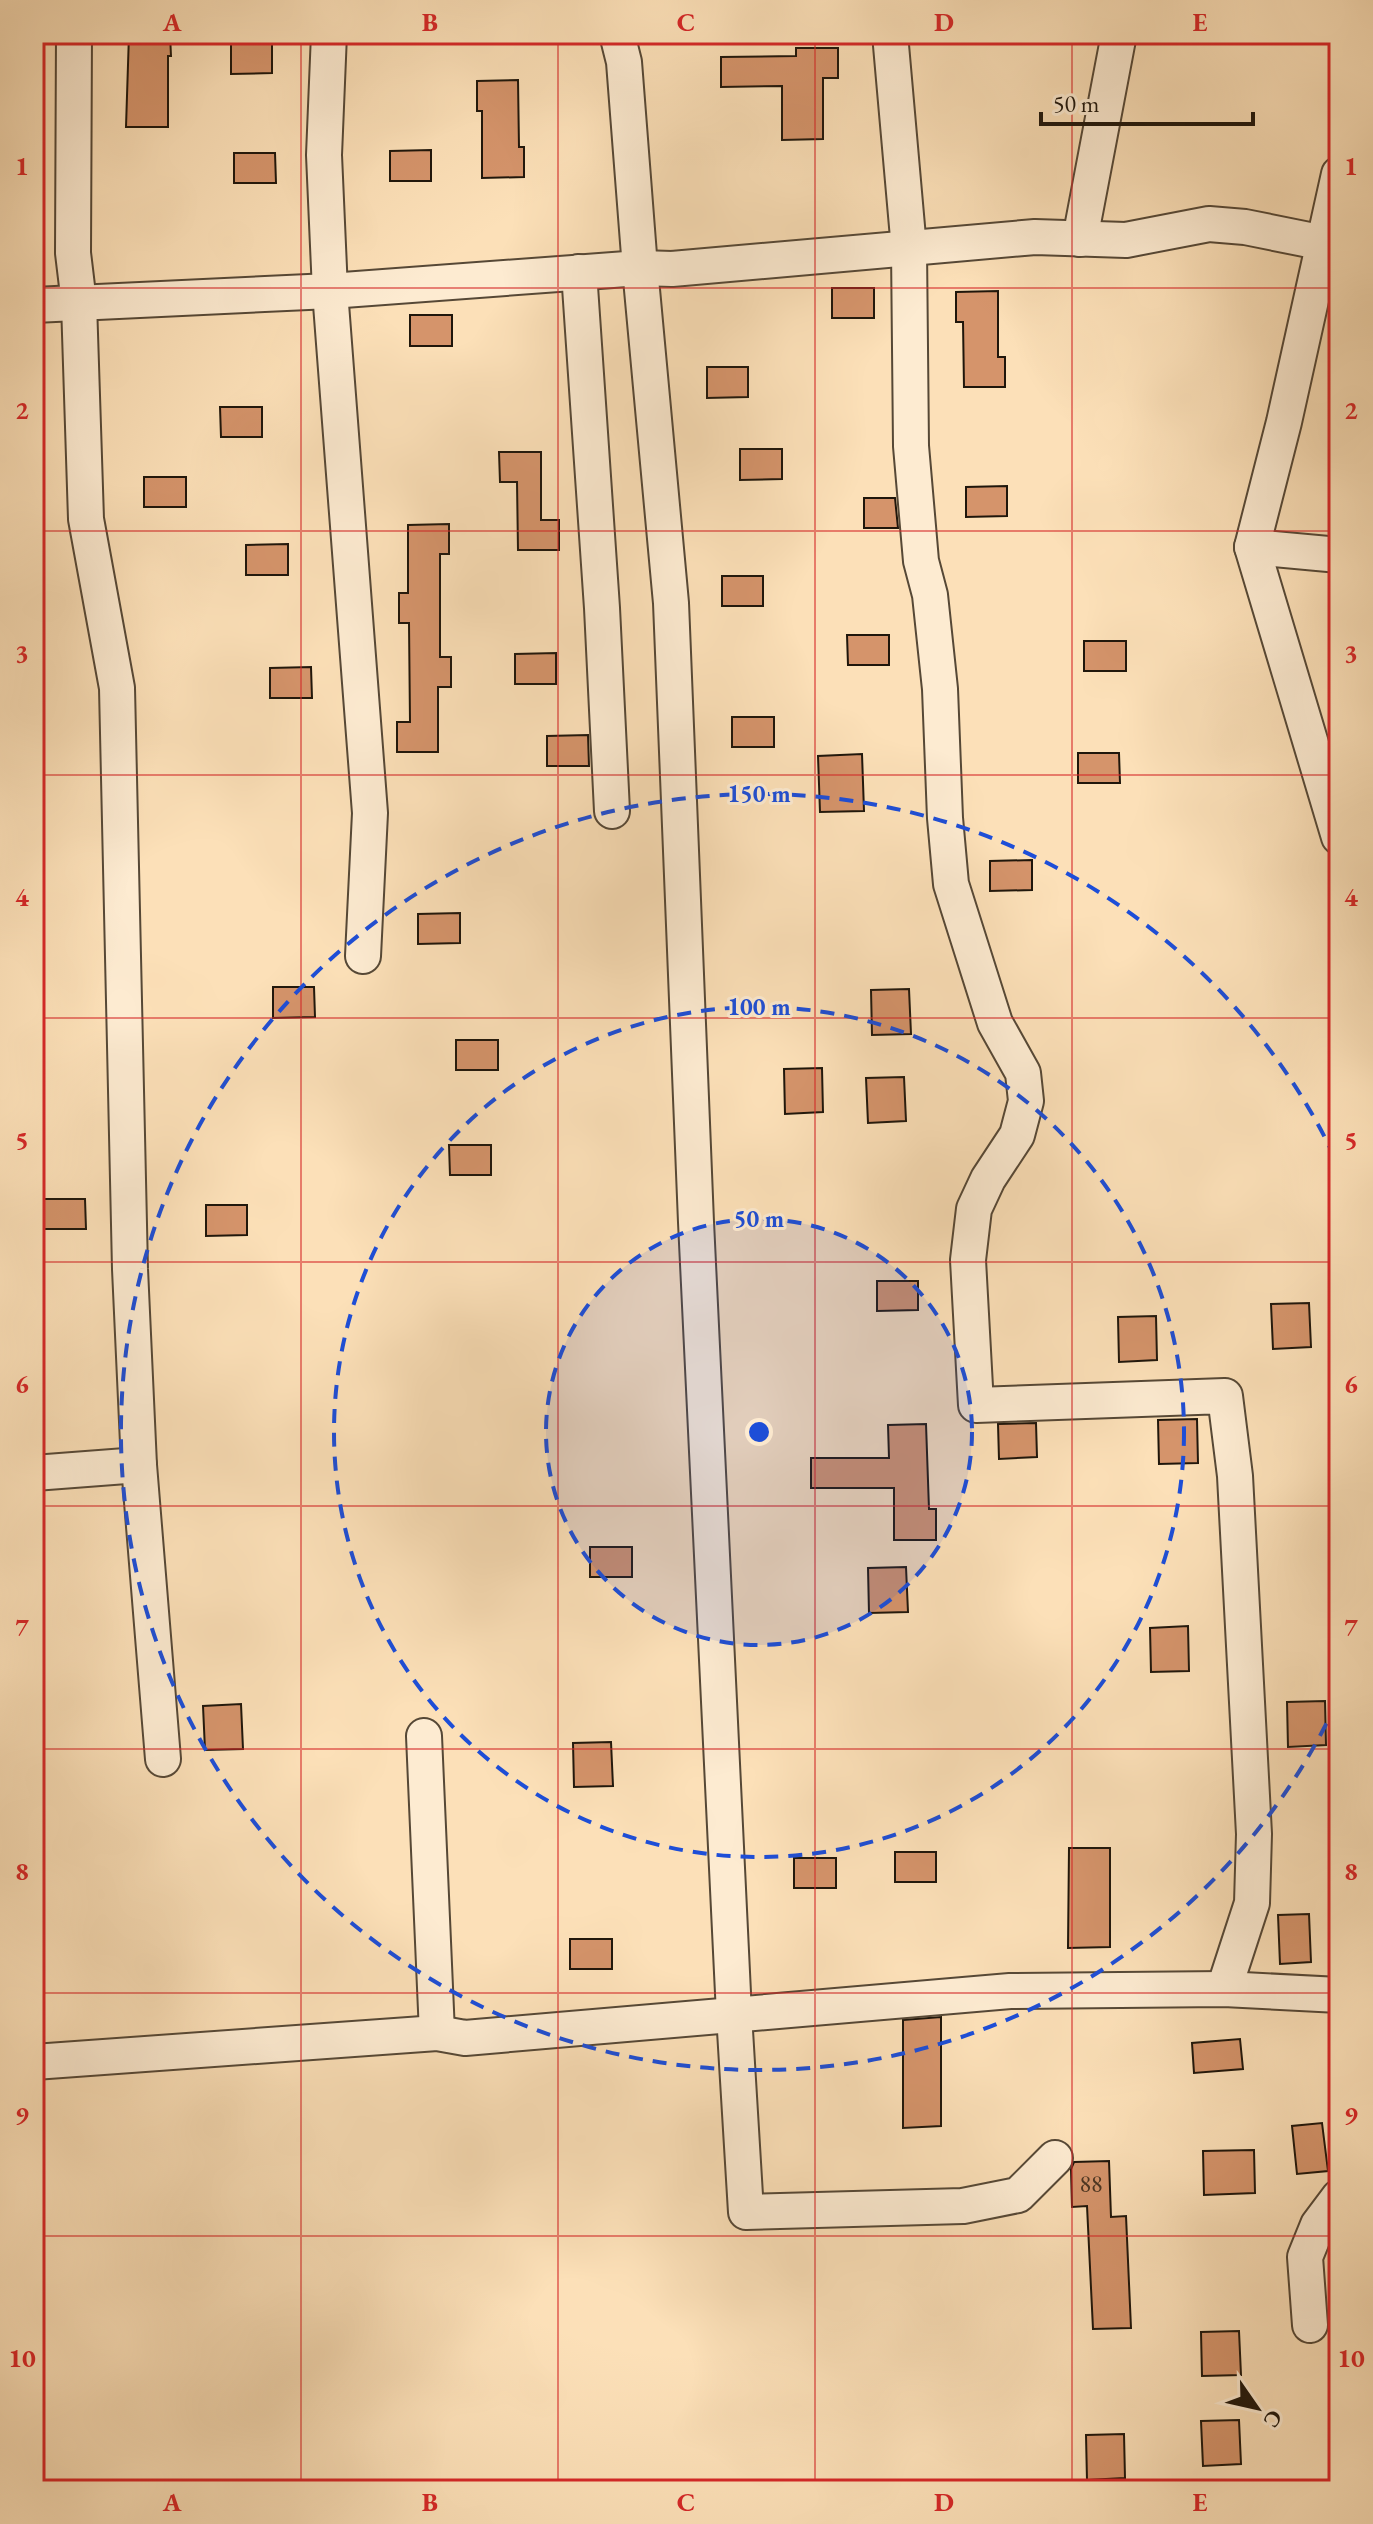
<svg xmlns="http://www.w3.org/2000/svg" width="1373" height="2524" font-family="'EB Garamond',serif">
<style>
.building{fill:#d5946b;stroke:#1f160b;stroke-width:2}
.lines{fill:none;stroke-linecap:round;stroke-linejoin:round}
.minor-casing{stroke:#564836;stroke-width:38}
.minor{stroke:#fdebd1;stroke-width:34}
.grid{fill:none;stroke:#d62828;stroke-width:2;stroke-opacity:0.55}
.ring{fill:none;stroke:#1d4ed8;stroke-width:4;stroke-dasharray:14 10}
.labels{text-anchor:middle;stroke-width:6;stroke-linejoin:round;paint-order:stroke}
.number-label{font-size:24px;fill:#4c3623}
.centre{fill:#1d4ed8;stroke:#fdebd1;stroke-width:4}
.ring-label{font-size:24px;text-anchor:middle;font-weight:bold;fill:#1d4ed8;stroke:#fdebd1;stroke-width:6;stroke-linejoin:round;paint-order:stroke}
.neatline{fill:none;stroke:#d62828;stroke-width:3}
.grid-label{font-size:26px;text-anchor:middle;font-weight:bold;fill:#d62828}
</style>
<rect width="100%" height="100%" fill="#fce0b8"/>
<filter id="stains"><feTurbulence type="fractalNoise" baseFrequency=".0025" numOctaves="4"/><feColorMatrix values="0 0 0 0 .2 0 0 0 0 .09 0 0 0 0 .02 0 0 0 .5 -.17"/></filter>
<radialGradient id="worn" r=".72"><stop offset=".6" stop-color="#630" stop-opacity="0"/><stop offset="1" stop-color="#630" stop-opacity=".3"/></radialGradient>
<g class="building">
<path d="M 129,34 L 170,34 L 171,56 L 168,56 L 168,127 L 126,127 Z"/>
<path d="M 272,43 L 272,73 L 231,74 L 231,44 Z"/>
<path d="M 796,48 L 838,48 L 838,78 L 823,78 L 823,139 L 782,140 L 782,86 L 721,87 L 721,57 L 796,56 Z"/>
<path d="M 518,80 L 519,147 L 524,147 L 524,177 L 482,178 L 482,111 L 477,111 L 477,81 Z"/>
<path d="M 431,150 L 431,181 L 390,181 L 390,151 Z"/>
<path d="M 234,153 L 275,153 L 276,183 L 234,183 Z"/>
<rect x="832" y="288" width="42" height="30"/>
<path d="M 998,291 L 998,357 L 1005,357 L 1005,387 L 964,387 L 963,322 L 956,322 L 956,292 Z"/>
<rect x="410" y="315" width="42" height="31"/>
<path d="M 707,367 L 748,367 L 748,397 L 707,398 Z"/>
<path d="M 220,407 L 262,407 L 262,437 L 221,437 Z"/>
<path d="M 740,449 L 782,449 L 782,479 L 740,480 Z"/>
<path d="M 499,452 L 541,452 L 541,520 L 559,520 L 559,550 L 518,550 L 517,482 L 500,482 Z"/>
<rect x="144" y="477" width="42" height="30"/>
<path d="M 1007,486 L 1007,516 L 966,517 L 966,487 Z"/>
<path d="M 864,498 L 895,498 L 898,528 L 864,528 Z"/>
<path d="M 449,524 L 449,554 L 440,554 L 440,657 L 451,657 L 451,687 L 438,687 L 438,752 L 397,752 L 397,722 L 410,722 L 409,623 L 399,623 L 399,593 L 408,593 L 408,525 Z"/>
<path d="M 288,544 L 288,575 L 246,575 L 246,545 Z"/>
<rect x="722" y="576" width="41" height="30"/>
<path d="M 847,635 L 889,635 L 889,665 L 848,665 Z"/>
<rect x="1084" y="641" width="42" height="30"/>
<path d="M 556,653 L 556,684 L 515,684 L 515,654 Z"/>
<path d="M 311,667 L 312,698 L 270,698 L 270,668 Z"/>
<rect x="732" y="717" width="42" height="30"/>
<path d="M 588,735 L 589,766 L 547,766 L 547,736 Z"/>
<path d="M 1078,753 L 1119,753 L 1120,783 L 1078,783 Z"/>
<path d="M 862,754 L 864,811 L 820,812 L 818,756 Z"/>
<path d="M 1032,860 L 1032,890 L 990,891 L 990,861 Z"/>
<path d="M 460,913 L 460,943 L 418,944 L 418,914 Z"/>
<path d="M 273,987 L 314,987 L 315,1017 L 273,1018 Z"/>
<path d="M 909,989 L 911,1034 L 872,1035 L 871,990 Z"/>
<rect x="456" y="1040" width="42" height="30"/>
<path d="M 822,1068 L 823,1112 L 785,1114 L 784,1069 Z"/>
<path d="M 904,1077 L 906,1121 L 868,1123 L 866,1078 Z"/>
<path d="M 449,1145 L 491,1145 L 491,1175 L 450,1175 Z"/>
<path d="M 44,1199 L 85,1199 L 86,1229 L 44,1229 Z"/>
<path d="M 206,1205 L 247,1205 L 247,1235 L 206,1236 Z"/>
<path d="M 877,1281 L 918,1281 L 918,1310 L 877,1311 Z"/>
<path d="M 1309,1303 L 1311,1347 L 1273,1349 L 1271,1304 Z"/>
<path d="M 1156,1316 L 1157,1360 L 1119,1362 L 1118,1317 Z"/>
<path d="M 1197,1419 L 1198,1463 L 1159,1464 L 1158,1420 Z"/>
<path d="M 1036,1423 L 1037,1457 L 999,1459 L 998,1424 Z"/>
<path d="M 926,1424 L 929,1509 L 936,1509 L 936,1540 L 894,1540 L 894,1488 L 811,1488 L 811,1458 L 889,1458 L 888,1425 Z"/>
<rect x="590" y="1547" width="42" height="30"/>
<path d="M 906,1567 L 908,1612 L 869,1613 L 868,1568 Z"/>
<path d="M 1188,1626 L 1189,1671 L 1151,1672 L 1150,1628 Z"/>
<path d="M 1325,1701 L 1326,1745 L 1288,1747 L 1287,1702 Z"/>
<path d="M 241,1704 L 243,1749 L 205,1750 L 203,1706 Z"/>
<path d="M 611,1742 L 613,1786 L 574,1787 L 573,1743 Z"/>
<path d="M 1069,1848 L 1110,1848 L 1110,1947 L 1068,1948 Z"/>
<rect x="895" y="1852" width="41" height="30"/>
<rect x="794" y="1858" width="42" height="30"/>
<path d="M 1309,1914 L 1311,1962 L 1280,1964 L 1278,1915 Z"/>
<rect x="570" y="1939" width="42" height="30"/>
<path d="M 941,2017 L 941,2126 L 903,2128 L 903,2020 Z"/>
<path d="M 1240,2039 L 1243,2069 L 1194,2073 L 1192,2043 Z"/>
<path d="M 1322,2123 L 1328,2171 L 1297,2174 L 1292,2126 Z"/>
<path d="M 1254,2150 L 1255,2193 L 1204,2195 L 1203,2151 Z"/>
<path d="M 1109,2161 L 1111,2217 L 1126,2216 L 1131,2328 L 1093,2329 L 1087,2206 L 1072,2207 L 1071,2169 L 1074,2162 Z"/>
<path d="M 1239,2331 L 1241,2375 L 1202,2376 L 1201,2332 Z"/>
<path d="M 1239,2420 L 1241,2464 L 1203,2466 L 1201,2421 Z"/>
<path d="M 1124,2434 L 1125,2478 L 1087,2480 L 1086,2435 Z"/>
</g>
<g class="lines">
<g class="minor-casing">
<g id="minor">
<path d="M 74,34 L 73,253 L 79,303 L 86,519 L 117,688 L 130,1269 L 139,1465 L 163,1759"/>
<path d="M 329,34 L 324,155 L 330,291 L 370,813 L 363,956"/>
<path d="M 617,34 L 624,62 L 640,268 L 671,603 L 696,1222 L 734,2014 L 746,2212 L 963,2206 L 1018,2195 L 1055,2158"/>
<path d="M 890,34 L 909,249 L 911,446 L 921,561 L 930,595 L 940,689 L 945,818 L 951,884 L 995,1023 L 1023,1073 L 1026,1101 L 1017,1135 L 988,1179 L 974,1209 L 968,1260 L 976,1405 L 1225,1396 L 1235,1476 L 1254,1834 L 1252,1903 L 1224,1989"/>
<path d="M 1339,174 L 1284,422 L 1252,547 L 1339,837"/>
<path d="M 1080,239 L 1119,34"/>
<path d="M 579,272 L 602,608 L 612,811"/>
<path d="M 34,305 L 330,291 L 640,268 L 672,269 L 1035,237 L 1126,240 L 1209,224 L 1245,227 L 1339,246"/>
<path d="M 1252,547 L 1339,555"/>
<path d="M 34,1473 L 139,1465"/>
<path d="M 424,1736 L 437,2033"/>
<path d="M 34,2062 L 437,2033 L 465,2038 L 1010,1991 L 1224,1989 L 1339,1995"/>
<path d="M 1310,2325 L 1305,2257 L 1318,2225 L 1339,2197"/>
</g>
</g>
<use href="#minor" class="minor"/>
</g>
<path class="grid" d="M 301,34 L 301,2490M 558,34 L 558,2490M 815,34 L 815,2490M 1072,34 L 1072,2490M 34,288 L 1339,288M 34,531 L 1339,531M 34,775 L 1339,775M 34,1018 L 1339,1018M 34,1262 L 1339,1262M 34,1506 L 1339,1506M 34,1749 L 1339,1749M 34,1993 L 1339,1993M 34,2236 L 1339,2236"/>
<circle cx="759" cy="1432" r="213" fill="#1d4ed8" fill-opacity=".12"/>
<g class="ring">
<circle cx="759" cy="1432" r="213"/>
<circle cx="759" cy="1432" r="425"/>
<path d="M1337 1702A638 638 0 1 1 1337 1162"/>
</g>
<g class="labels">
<g class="number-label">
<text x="1091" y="2192">88</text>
</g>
</g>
<circle cx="759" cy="1432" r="12" class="centre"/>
<g class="ring-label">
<text x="759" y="802">150 m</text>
<text x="759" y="1015">100 m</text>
<text x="759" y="1227">50 m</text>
</g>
<rect width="1373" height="2524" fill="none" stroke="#fce0b8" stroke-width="88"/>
<g transform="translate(1257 2408) rotate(124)" stroke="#fdebd1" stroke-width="6" paint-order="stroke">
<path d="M0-6L14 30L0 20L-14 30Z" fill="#1f160b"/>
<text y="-12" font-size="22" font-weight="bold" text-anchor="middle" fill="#1f160b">С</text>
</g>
<path d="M1041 112v12h212v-12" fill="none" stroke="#1f160b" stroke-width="4"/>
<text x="1053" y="112" font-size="24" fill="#1f160b" stroke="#fdebd1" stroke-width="6" paint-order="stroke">50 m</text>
<rect x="44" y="44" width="1285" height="2436" class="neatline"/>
<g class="grid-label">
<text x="172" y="31">A</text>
<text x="430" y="31">B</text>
<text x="686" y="31">C</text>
<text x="944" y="31">D</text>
<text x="1200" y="31">E</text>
<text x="22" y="175">1</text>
<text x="1351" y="175">1</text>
<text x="22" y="419">2</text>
<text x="1351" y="419">2</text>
<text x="22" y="662">3</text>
<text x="1351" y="662">3</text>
<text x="22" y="906">4</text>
<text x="1351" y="906">4</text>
<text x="22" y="1149">5</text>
<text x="1351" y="1149">5</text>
<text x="22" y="1393">6</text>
<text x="1351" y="1393">6</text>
<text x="22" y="1636">7</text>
<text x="1351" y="1636">7</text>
<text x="22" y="1880">8</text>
<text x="1351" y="1880">8</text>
<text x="22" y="2124">9</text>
<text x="1351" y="2124">9</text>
<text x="22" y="2367">10</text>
<text x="1351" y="2367">10</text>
<text x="172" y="2511">A</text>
<text x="430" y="2511">B</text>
<text x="686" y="2511">C</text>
<text x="944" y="2511">D</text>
<text x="1200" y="2511">E</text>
</g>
<rect width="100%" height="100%" filter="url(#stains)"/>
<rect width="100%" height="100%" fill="url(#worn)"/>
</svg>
